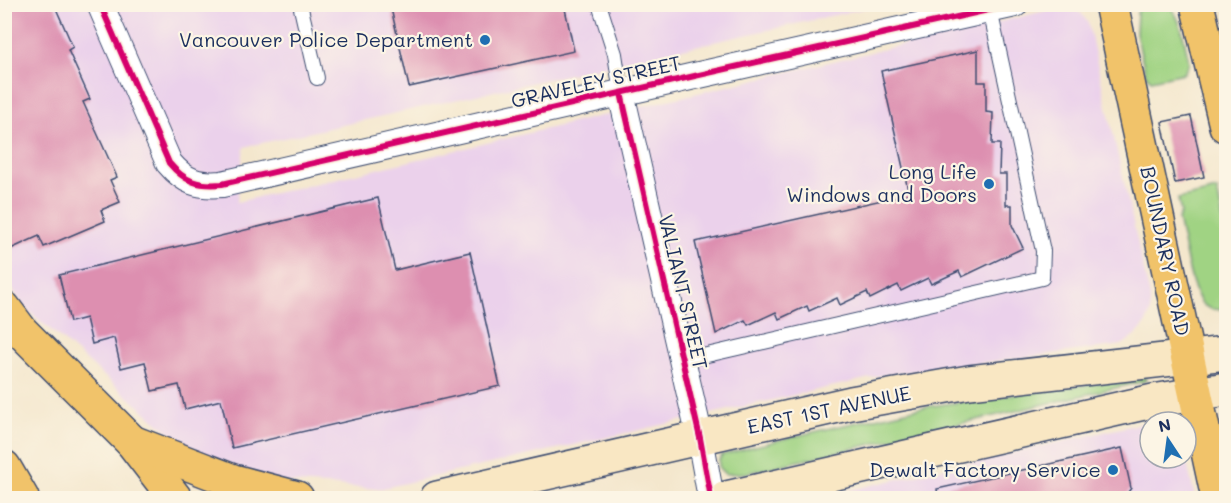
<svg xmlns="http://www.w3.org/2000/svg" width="1231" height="503" font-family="Mali,sans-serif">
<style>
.built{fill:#ebd1eb}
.green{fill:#a0d383;stroke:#5e8170;stroke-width:1.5}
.building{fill:#dd8fb0}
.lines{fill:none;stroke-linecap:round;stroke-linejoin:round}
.lane-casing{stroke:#3c4b6f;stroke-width:16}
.street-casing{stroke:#3c4b6f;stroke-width:28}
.secondary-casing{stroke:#3c4b6f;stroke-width:36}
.primary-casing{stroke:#3c4b6f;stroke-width:36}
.highway-casing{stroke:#3c4b6f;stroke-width:36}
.lane{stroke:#fff;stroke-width:14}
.street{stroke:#fff;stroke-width:26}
.secondary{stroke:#f9e7c3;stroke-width:33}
.primary{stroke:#f1c36a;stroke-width:33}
.highway{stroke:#f1c36a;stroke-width:33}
.cycleway-casing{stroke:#fcf5e5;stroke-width:10}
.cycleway{stroke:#d6006c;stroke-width:6}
.poi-dot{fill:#1f6fb2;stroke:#fcf5e5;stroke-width:2}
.labels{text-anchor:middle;stroke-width:4.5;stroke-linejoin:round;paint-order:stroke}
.poi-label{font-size:20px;fill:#1b2f5e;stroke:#fcf5e5;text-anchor:end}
.street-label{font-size:20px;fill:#1b2f5e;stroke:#fcf5e5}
</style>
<rect width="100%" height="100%" fill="#fcf5e5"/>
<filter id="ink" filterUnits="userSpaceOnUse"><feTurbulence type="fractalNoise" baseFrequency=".0167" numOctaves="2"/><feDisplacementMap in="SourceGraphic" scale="12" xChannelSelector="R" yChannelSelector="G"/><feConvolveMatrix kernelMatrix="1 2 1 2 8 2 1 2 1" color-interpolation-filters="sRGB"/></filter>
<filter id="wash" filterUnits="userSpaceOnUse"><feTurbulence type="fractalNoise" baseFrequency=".008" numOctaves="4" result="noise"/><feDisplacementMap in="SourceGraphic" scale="24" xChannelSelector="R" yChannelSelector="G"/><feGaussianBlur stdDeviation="1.35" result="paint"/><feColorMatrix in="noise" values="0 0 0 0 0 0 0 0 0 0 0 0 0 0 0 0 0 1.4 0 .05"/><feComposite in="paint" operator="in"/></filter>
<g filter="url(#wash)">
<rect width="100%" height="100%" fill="#f4e7cd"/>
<g class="built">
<path d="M 5,5 L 880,5 L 244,147 L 237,202 L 1062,7 L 1068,8 L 1081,13 L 1088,23 L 1150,297 L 1150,313 L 1145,325 L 1136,335 L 1122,345 L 1115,346 L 883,375 L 379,489 L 269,481 L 192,452 L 23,306 L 5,277 Z"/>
<path d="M 1148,422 L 1159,422 L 1150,422 L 1150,458 L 1186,458 L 1195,498 L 815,498 Z"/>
</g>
<g class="green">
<path d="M 1142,4 L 1170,5 C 1182,22 1185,43 1189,63 L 1184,73 L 1151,80 L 1146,75 L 1136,33 L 1137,13 Z"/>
<path d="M 1217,190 L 1226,235 L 1226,308 C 1217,311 1207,310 1201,302 C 1190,287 1183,238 1178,219 L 1181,213 L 1178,199 Z"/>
<path d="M 1144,377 L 1146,379 L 1145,381 L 747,473 L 725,474 L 719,468 L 719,460 L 722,455 L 787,438 L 924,407 Z"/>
</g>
<g id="blocks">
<g class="building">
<path d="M 4,4 L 54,4 L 73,47 L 68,50 L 90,99 L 83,102 L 117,177 L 110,180 L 120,202 L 101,210 L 105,221 L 44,247 L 39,236 L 4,252 Z"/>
<path d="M 390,4 L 564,4 L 574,51 L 409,87 Z"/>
<path d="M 978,50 L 978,82 L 986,82 L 986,112 L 993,113 L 992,144 L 1000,144 L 999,174 L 1006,174 L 1006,205 L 1012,205 L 1012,225 L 1023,248 L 962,277 L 959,271 L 931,284 L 928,278 L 901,291 L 898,285 L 870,299 L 867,292 L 840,305 L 837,298 L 809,311 L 807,306 L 779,319 L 776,312 L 748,325 L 745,320 L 716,334 L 695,242 L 909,194 L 881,71 Z"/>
<path d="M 1191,116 L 1204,177 L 1175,183 L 1162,122 Z"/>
<path d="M 378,198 L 395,270 L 470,252 L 500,386 L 232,448 L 221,400 L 185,409 L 179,385 L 152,391 L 145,362 L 121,368 L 114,338 L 92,344 L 86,318 L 70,322 L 59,275 Z"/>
<path d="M 1122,448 L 1131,488 L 1124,498 L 938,498 L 937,489 Z"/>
</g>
</g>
</g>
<g filter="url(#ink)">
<use href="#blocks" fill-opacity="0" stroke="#3c4b6f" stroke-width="1.5"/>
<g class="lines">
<g class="lane-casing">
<g id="lane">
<path d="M 300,4 L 317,78"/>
<path d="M 599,4 L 615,54 L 621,93"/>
<path d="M 681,361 L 1042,278 L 1043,251 L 990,10"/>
</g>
</g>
<g class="street-casing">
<g id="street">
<path d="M 100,4 L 169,163 C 185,182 198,186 222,184 L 699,75 L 1015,4"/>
<path d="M 621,93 L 700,438 L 711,498"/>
</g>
</g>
<g class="secondary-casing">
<g id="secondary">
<path d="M 437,498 L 851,403 L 969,382 L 1226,353"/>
<path d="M 726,498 L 1153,401 L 1226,389"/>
</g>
</g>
<g class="primary-casing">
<g id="primary">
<path d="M 1111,4 L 1218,498"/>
<path d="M 1197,4 L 1226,126"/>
</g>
</g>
<g class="highway-casing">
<g id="highway">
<path d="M 4,308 L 22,332 L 132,442 L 175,498"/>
<path d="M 132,442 L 233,481 L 297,498"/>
<path d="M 4,467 L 22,498"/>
</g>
</g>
<use href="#lane" class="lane"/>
<use href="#street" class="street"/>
<use href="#secondary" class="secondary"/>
<use href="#primary" class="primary"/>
<use href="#highway" class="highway"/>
<g class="cycleway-casing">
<g id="cycleway">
<path d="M 100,4 L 169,163 C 185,182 198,186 222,184 L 699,75 L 1015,4"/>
<path d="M 621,93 L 700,438 L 711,498"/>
</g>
</g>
<use href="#cycleway" class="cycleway"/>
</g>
</g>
<g class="poi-dot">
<circle cx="485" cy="40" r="6"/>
<circle cx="989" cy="184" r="6"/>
<circle cx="1113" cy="470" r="6"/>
</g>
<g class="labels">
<g class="poi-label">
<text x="473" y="47">Vancouver Police Department</text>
<text x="977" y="179">Long Life<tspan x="977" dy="23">Windows and Doors</tspan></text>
<text x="1101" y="477">Dewalt Factory Service</text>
</g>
<g class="street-label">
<text transform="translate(596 82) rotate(-13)" y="7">GRAVELEY STREET</text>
<text transform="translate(1165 251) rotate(78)" y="7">BOUNDARY ROAD</text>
<text transform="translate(683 292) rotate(77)" y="7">VALIANT STREET</text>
<text transform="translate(829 410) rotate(-12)" y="7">EAST 1ST AVENUE</text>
</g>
</g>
<rect width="1231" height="503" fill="none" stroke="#fcf5e5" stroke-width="24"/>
<g transform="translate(1168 440) rotate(347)"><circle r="28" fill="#fcf5e5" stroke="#a2a6af" stroke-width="1.5"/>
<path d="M0-4.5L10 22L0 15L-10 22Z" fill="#1f6fb2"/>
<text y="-9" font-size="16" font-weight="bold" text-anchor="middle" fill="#1b2f5e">N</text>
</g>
</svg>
